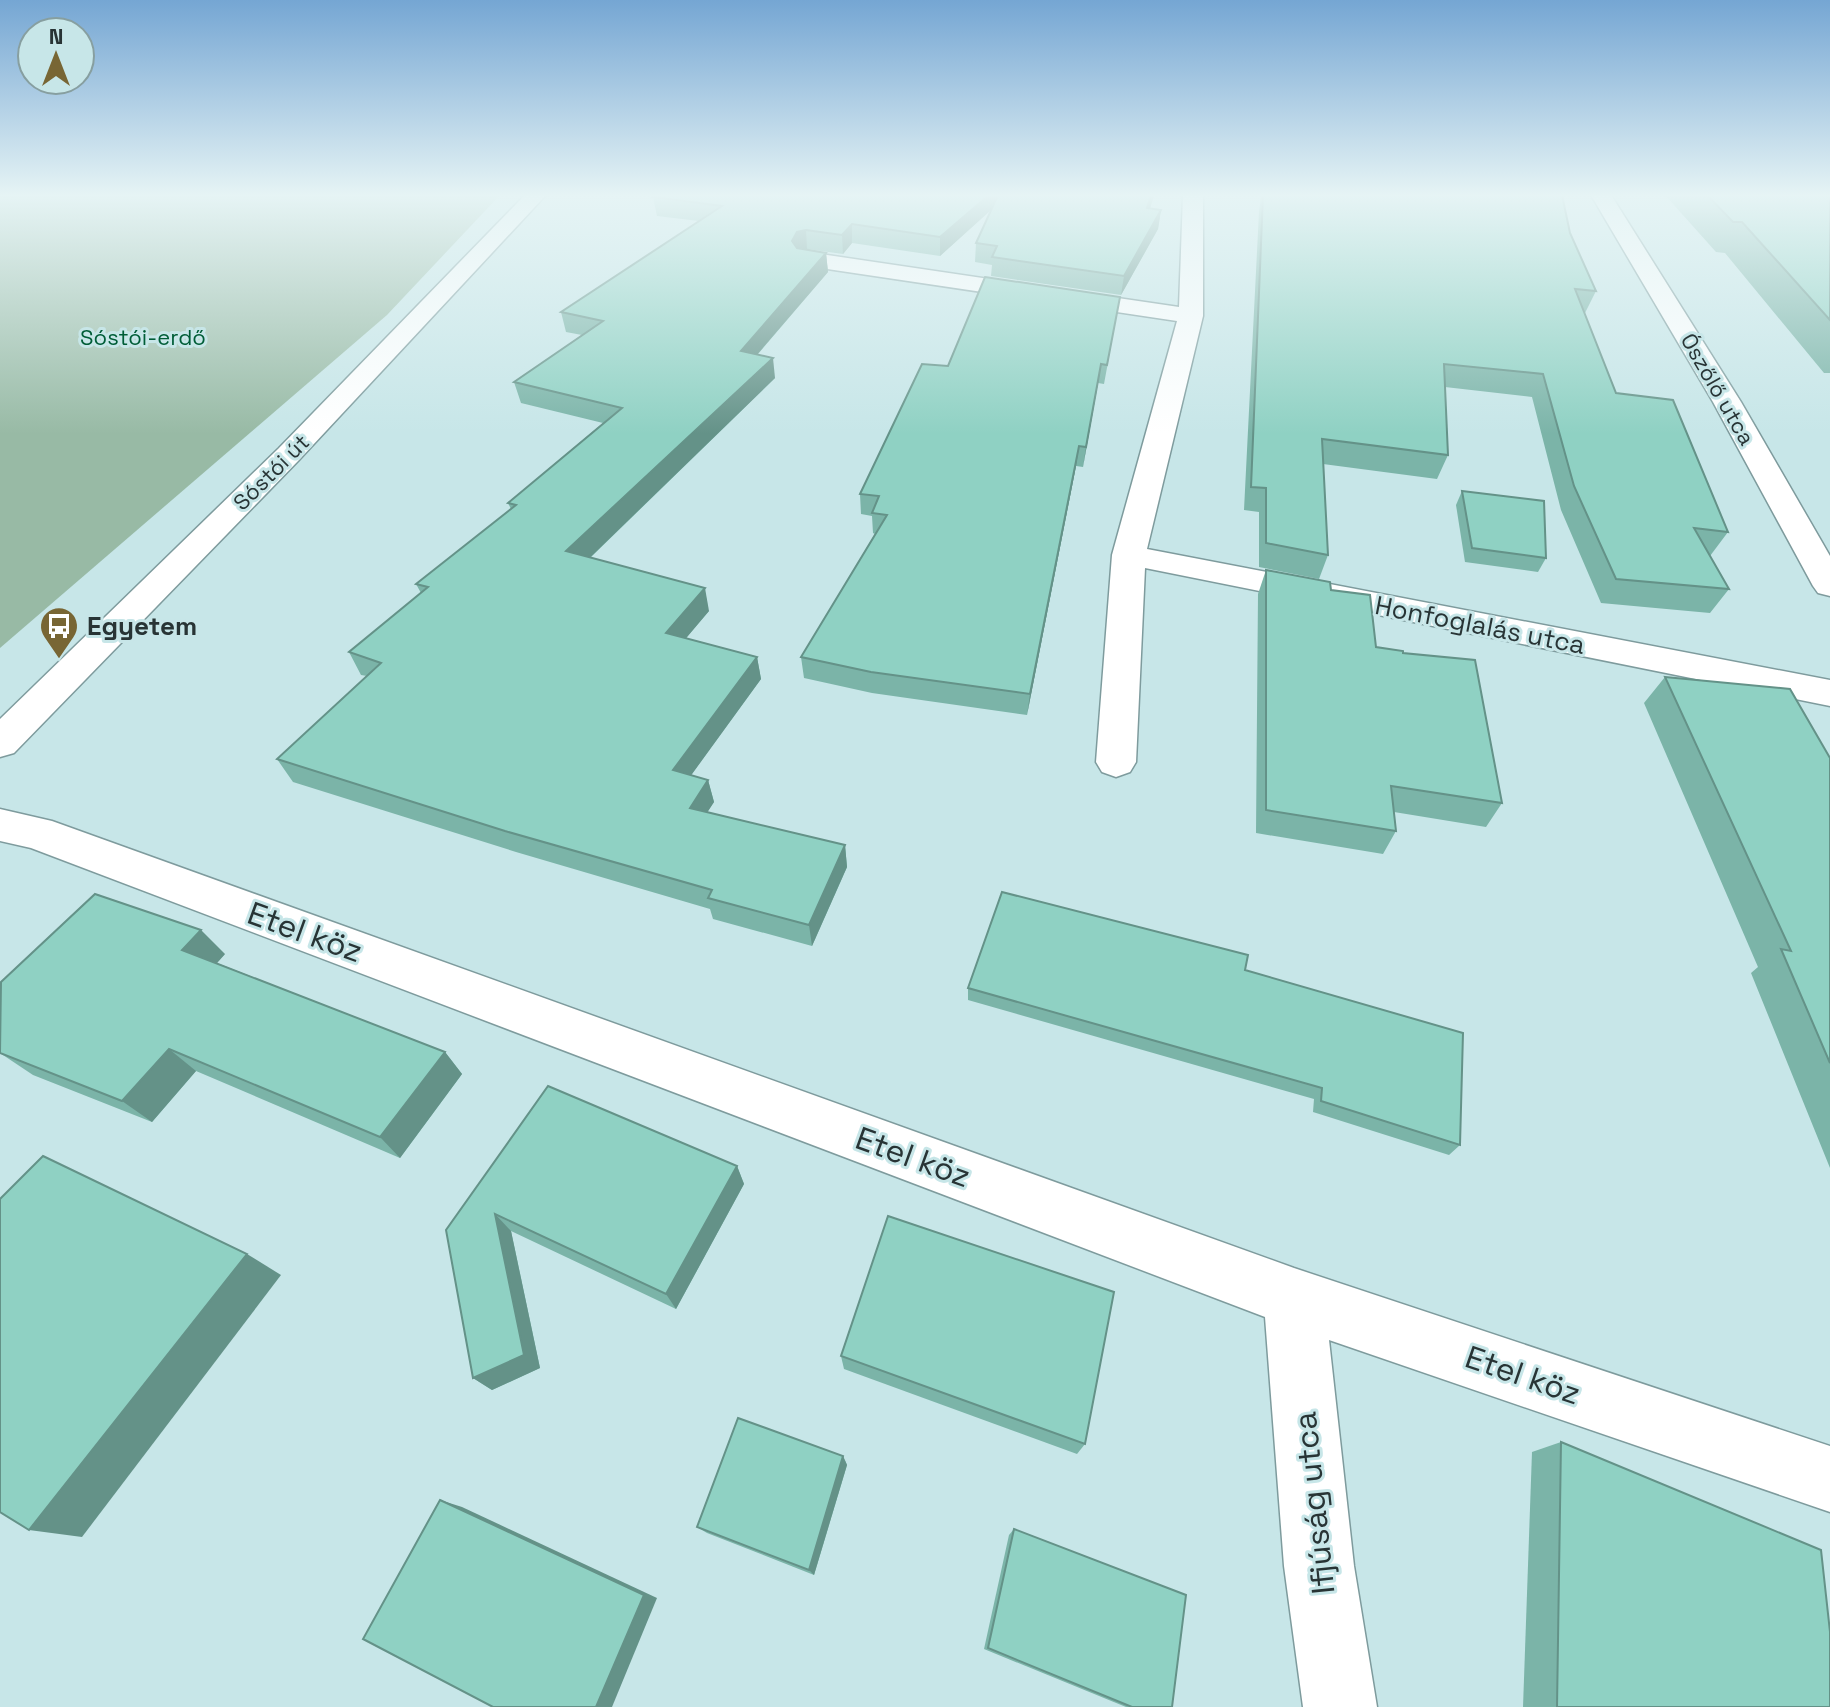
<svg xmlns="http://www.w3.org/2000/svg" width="1830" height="1707" font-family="'Space Grotesk',sans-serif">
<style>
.green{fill:#98baa5}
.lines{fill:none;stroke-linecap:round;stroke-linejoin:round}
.minor-casing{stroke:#7e9b9d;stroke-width:3}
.secondary-casing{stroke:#7e9b9d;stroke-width:3}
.minor{fill:#fff;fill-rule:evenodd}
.secondary{fill:#fff;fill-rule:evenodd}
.wall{fill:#7bb4a8}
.shaded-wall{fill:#649288}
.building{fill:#8fd1c3;stroke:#649288;stroke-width:2}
.labels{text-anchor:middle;stroke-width:6;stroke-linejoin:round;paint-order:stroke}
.far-park-label{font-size:22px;fill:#005d37;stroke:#c7e6e8}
.far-street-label{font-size:22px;fill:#283435;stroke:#c7e6e8}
.street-label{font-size:26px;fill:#283435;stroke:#c7e6e8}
.poi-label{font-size:26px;font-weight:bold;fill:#283435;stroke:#c7e6e8;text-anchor:start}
.near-street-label{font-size:32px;fill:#283435;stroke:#c7e6e8}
</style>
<rect width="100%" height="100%" fill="#c7e6e8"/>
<path class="green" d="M 0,195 L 500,195 L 387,315 L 0,648 Z"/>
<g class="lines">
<g class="minor-casing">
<g id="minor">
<path d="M 1183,195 L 1203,195 L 1203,316 L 1147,549 L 1830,680 L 1830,706 L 1145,568 L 1136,762 L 1130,772 L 1116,777 L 1102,772 L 1096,762 L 1112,555 L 1177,321 L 807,266 L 799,264 L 796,259 L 799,254 L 807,252 L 1179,307 Z"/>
<path d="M 1591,195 L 1611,195 L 1741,402 L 1830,556 L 1830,596 L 1818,593 L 1813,586 L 1713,402 Z"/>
<path d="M 0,809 L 52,821 L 1294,1268 L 1830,1446 L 1830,1512 L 1329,1340 L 1354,1566 L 1377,1707 L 1303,1707 L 1284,1566 L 1265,1317 L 31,848 L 0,841 Z"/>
</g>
</g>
<g class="secondary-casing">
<path id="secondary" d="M 525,195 L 546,195 L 299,460 L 14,753 L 0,757 L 0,719 L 279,448 Z"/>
</g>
<use href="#minor" class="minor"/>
<use href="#secondary" class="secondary"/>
</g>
<g class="wall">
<path d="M 657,195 L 1154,195 L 1150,209 L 1161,210 L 1158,229 L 1121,295 L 991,276 L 992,265 L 975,262 L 976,243 L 991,210 L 940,256 L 852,243 L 843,254 L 807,249 L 826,253 L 828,272 L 758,354 L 775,378 L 590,558 L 709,611 L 686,638 L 757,657 L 761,679 L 691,775 L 708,780 L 714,802 L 707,812 L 845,845 L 847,867 L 812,946 L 713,919 L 710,909 L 516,852 L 293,782 L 277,759 L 367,676 L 361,675 L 349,652 L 421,593 L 416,584 L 511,509 L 508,503 L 603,423 L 521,403 L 514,382 L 582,335 L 566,332 L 561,312 L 699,221 L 657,216 L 653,197 Z"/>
<path d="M 1261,195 L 1562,195 L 1570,233 L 1596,291 L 1585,313 L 1584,313 L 1616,393 L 1728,532 L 1710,556 L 1729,589 L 1710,613 L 1601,603 L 1561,510 L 1532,397 L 1445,387 L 1448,455 L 1437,479 L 1323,464 L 1328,555 L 1319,579 L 1259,567 L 1259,512 L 1244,510 L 1259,212 Z"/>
<path d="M 1665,195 L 1830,195 L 1830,373 L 1824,373 L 1725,253 L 1716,252 Z"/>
<path d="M 1120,297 L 1104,384 L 1098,383 L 1083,467 L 1076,466 L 1027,715 L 872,693 L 804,678 L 801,657 L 875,534 L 873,533 L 872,516 L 861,514 L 860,494 L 948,366 Z"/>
<path d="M 1462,491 L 1546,558 L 1538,572 L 1465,562 L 1456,505 Z"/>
<path d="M 1266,570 L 1376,647 L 1403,653 L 1502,803 L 1486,827 L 1394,812 L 1396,831 L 1383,854 L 1256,833 L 1258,594 Z"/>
<path d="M 1665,677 L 1830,758 L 1830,1168 L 1751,973 L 1758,967 L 1644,703 Z"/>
<path d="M 225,954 L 217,963 L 445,1052 L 462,1074 L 400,1158 L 196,1071 L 152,1122 L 33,1075 L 0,1053 Z"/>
<path d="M 1245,970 L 1460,1145 L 1449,1155 L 1313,1112 L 1314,1099 L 968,1000 L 968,988 Z"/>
<path d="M 548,1086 L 737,1166 L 744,1184 L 676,1309 L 511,1231 L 540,1368 L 492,1390 L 473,1378 L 446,1230 Z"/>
<path d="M 841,1356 L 1085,1444 L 1077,1454 L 844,1369 Z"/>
<path d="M 1561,1442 L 1830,1707 L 1523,1707 L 1532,1452 Z"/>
<path d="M 843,1456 L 847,1465 L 814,1575 L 707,1533 L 697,1527 Z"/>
<path d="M 1014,1529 L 1172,1707 L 1126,1707 L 984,1649 L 1009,1535 Z"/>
</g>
<g class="shaded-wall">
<path d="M 989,195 L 1003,195 L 1003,199 L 940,256 L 940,237 Z"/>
<path d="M 1151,195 L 1154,195 L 1144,227 L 1147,208 Z"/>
<path d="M 1161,210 L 1158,229 L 1121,295 L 1124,276 Z"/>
<path d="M 852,224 L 852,243 L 843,254 L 842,235 Z"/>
<path d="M 806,230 L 807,249 L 798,251 L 792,241 L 797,232 Z"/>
<path d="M 826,253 L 828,272 L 743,371 L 741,351 Z"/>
<path d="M 773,358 L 775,378 L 573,574 L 566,551 Z"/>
<path d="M 1101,364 L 1098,383 L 1083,467 L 1086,447 Z"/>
<path d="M 1079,446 L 1076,466 L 1027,715 L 1030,694 Z"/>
<path d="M 705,588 L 709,611 L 671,656 L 666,633 Z"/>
<path d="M 757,657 L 761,679 L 679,792 L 673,770 Z"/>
<path d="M 708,780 L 714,802 L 696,830 L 690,808 Z"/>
<path d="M 845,845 L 847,867 L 812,946 L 809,925 Z"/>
<path d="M 201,930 L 225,954 L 207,974 L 182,950 Z"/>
<path d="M 169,1049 L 196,1071 L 152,1122 L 122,1101 Z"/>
<path d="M 445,1052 L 462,1074 L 400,1158 L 380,1137 Z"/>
<path d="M 737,1166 L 744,1184 L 676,1309 L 666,1294 Z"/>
<path d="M 495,1214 L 511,1231 L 540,1368 L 492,1390 L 473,1378 Z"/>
<path d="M 247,1254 L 281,1275 L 82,1537 L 29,1530 Z"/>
<path d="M 843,1456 L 847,1465 L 814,1575 L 809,1570 Z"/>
<path d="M 440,1500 L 462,1507 L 657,1598 L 612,1707 L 596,1707 Z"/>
</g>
<g class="building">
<path d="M 657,195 L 989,195 L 940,237 L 852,224 L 842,235 L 806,230 L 797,232 L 792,241 L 797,248 L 826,253 L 741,351 L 773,358 L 566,551 L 705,588 L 666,633 L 757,657 L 673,770 L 708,780 L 690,808 L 845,845 L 809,925 L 708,898 L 712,890 L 505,831 L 277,759 L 381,663 L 349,652 L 428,587 L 416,584 L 516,505 L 508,503 L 622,408 L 514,382 L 603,321 L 561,312 L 722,206 L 653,197 Z"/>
<path d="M 998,195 L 1151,195 L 1147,208 L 1161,210 L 1124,276 L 992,257 L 997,246 L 976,243 Z"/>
<path d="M 1263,195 L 1562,195 L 1570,233 L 1596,291 L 1575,289 L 1616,393 L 1673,400 L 1728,532 L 1694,528 L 1729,589 L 1616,579 L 1574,486 L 1543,374 L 1444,364 L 1448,455 L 1322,439 L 1328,555 L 1266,543 L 1266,488 L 1251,487 Z"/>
<path d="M 1707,195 L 1830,195 L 1830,320 L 1742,222 L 1733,222 Z"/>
<path d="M 985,277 L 1120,297 L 1107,365 L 1101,364 L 1086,447 L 1079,446 L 1030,694 L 871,672 L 801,657 L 887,515 L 872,513 L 879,496 L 860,494 L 922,364 L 948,366 Z"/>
<path d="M 1462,491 L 1544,501 L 1546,558 L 1472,548 Z"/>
<path d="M 1266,570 L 1330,582 L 1331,590 L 1370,595 L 1376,647 L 1403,651 L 1403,653 L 1475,660 L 1502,803 L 1391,786 L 1396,831 L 1266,810 Z"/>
<path d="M 1665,677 L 1790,689 L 1830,758 L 1830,1063 L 1781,949 L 1791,951 Z"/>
<path d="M 1002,892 L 1248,955 L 1245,970 L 1463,1033 L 1460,1145 L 1321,1101 L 1322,1088 L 968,988 Z"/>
<path d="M 95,894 L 201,930 L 182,950 L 445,1052 L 380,1137 L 169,1049 L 122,1101 L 0,1053 L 1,982 Z"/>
<path d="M 548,1086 L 737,1166 L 666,1294 L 495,1214 L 524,1355 L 473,1378 L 446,1230 Z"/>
<path d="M 43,1156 L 247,1254 L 29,1530 L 0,1512 L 0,1199 Z"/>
<path d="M 888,1216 L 1114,1292 L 1085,1444 L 841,1356 Z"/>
<path d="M 738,1418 L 843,1456 L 809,1570 L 697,1527 Z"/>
<path d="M 1561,1442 L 1821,1550 L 1830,1632 L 1830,1707 L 1557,1707 Z"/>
<path d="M 440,1500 L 644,1595 L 596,1707 L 493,1707 L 363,1639 Z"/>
<path d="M 1014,1529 L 1186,1595 L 1172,1707 L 1132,1707 L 988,1648 Z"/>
</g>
<linearGradient id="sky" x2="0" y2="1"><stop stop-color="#75a6d3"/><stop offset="0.45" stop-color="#e6f4f5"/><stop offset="1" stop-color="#e6f4f5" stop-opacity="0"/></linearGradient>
<rect width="1830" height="434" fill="url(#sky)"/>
<defs>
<g id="bus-pin" transform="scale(2)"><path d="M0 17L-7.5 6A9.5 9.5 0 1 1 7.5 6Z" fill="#786634" stroke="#c7e6e8"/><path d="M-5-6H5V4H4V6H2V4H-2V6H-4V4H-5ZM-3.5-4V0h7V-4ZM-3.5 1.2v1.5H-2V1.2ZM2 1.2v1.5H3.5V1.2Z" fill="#fff"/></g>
</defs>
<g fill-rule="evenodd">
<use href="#bus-pin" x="59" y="626"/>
</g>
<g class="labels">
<g class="far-park-label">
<text x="143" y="345">Sóstói-erdő</text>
</g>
<g class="far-street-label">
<text transform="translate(1718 389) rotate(60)" y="8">Ószőlő utca</text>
<text transform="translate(271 472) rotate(-45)" y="8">Sóstói út</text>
</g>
<g class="street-label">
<text transform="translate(1480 625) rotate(11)" y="9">Honfoglalás utca</text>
</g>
<g class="poi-label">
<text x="87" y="635">Egyetem</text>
</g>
<g class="near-street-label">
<text transform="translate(305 932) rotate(20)" y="11">Etel köz</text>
<text transform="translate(913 1157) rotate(20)" y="11">Etel köz</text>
<text transform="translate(1523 1375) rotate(19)" y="11">Etel köz</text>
<text transform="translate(1314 1503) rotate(-96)" y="11">Ifjúság utca</text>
</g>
</g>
<g transform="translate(56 56)"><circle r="38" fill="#c7e6e8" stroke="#879fa0" stroke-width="2"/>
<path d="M0-6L14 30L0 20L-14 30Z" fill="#786634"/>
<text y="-12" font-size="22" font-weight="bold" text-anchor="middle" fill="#283435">N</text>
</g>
</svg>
